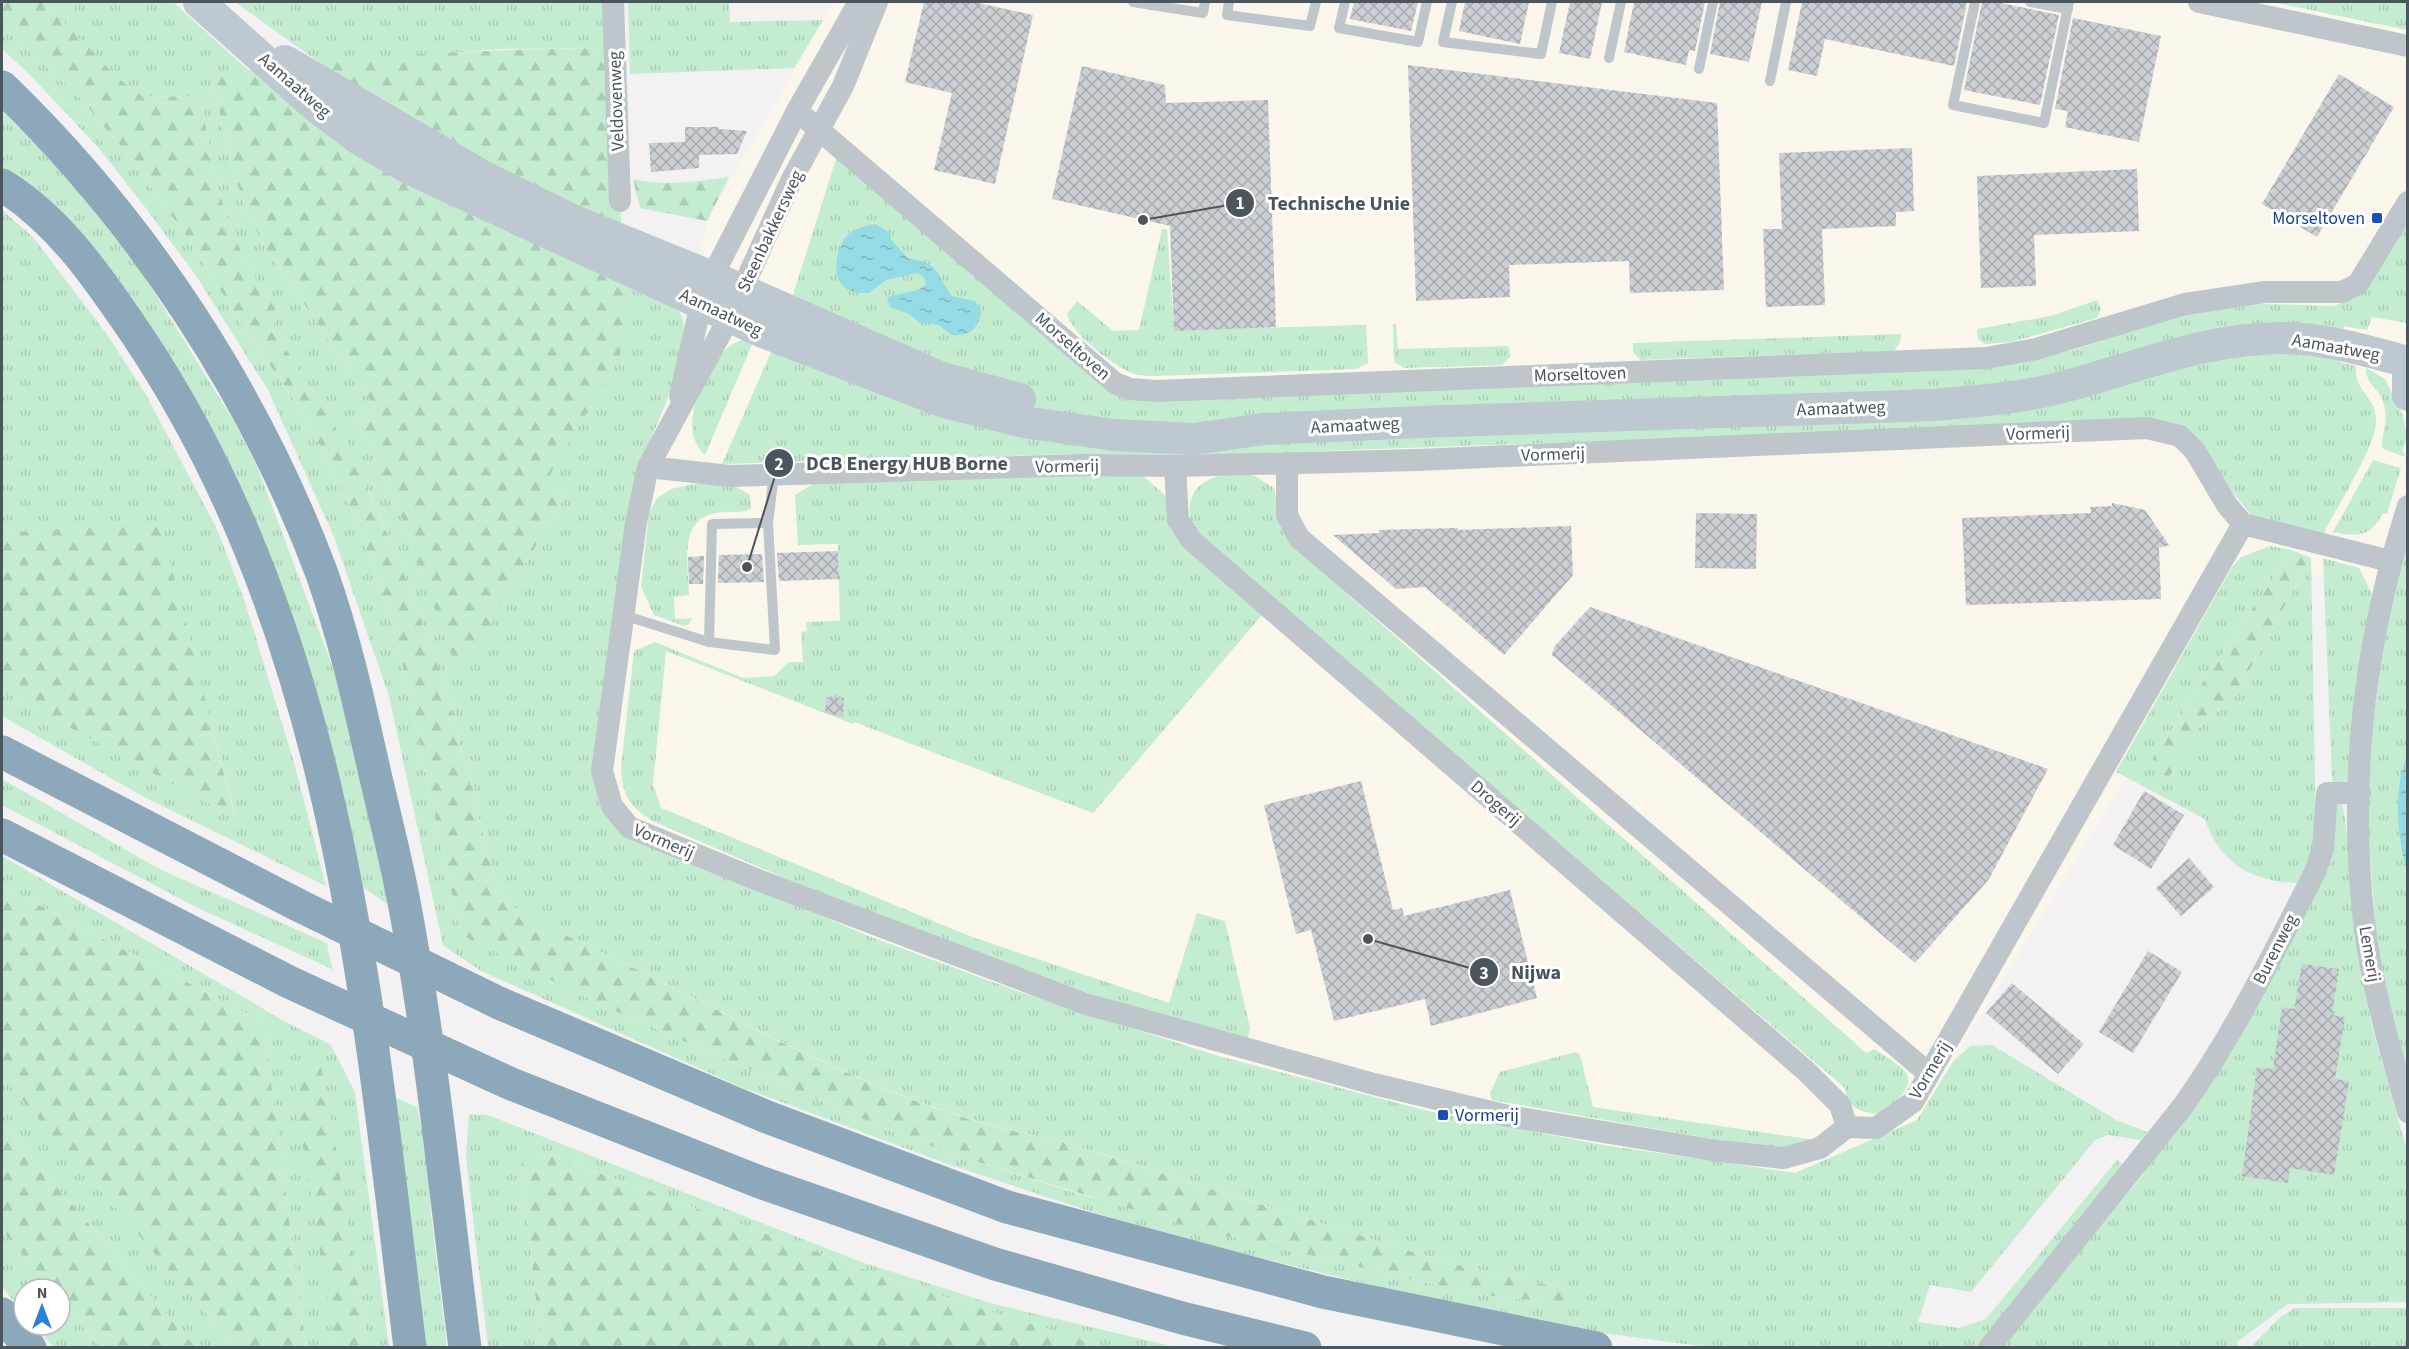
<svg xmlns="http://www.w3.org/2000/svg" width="2409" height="1349" font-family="'Source Sans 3',sans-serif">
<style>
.commercial{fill:#fbf6ec}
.grass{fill:url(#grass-tufts)}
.forest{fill:url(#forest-firs)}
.water{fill:url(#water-ripples)}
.building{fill:url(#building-cross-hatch)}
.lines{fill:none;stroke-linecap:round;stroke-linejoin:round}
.lane{stroke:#bec6cc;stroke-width:10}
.street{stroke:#bec6cc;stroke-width:22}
.secondary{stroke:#bec8d0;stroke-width:32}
.highway{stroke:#8da7bb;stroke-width:33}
.transit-dot{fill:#1a4fb4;stroke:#fff;stroke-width:2}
.labels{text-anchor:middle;stroke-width:6;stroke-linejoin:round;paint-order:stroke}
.street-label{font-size:18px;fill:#4a555d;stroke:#fff}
.transit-label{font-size:18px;fill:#164399;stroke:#fff;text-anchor:end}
.leader{fill:none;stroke:#4a555d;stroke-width:2}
.callout-dot{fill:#4a555d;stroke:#fff;stroke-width:2}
.mark-label{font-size:18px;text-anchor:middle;font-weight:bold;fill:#fff}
.callout-label{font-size:20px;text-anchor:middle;font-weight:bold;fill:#4a555d;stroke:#fff;stroke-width:6;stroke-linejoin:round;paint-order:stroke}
</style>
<defs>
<pattern id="grass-tufts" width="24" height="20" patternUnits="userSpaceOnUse" patternTransform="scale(1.5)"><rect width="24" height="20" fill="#c3ecd0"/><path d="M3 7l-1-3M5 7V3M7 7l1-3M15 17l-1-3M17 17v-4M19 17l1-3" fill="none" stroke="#a9ccb5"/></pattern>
<pattern id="forest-firs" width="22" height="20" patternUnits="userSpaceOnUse" patternTransform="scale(1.5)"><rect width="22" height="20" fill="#c3ecd0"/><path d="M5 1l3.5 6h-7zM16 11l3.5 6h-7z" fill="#a9ccb5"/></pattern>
<pattern id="water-ripples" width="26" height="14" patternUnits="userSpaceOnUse" patternTransform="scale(1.5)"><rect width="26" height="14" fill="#94dbe5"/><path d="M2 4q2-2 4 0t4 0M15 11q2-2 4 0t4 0" fill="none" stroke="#7bb4bd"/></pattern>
<pattern id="building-cross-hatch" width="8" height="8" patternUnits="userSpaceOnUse" patternTransform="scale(1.5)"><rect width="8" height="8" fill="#cbced3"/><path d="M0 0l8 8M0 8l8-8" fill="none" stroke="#a7aaae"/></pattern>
</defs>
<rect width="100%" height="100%" fill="#f3f1f1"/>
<path class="commercial" d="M 834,2 L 2407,2 L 2407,1110 L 2349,906 L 2345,583 L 2259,560 L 1917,1120 L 1795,1173 L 1603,1145 L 1432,1112 L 1215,1055 L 1017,991 L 871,937 L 621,828 L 598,789 L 643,457 L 666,403 L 685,343 L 707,221 Z"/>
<g class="grass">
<path d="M 44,2 L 173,2 L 248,70 L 206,76 L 213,81 L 232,169 L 247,211 L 263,244 L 375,407 L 371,413 L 357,419 L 402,518 L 459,675 L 567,493 L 554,491 L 550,485 L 550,473 L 614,369 L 627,280 L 676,305 L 683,319 L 685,343 L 666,403 L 643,457 L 601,805 L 713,870 L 871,937 L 1017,991 L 1215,1055 L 1432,1112 L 1603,1145 L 1795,1173 L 1917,1120 L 1952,1063 L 1970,1046 L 1992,1045 L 2116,1120 L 2147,1132 L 2141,1140 L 2108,1135 L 2095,1140 L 1971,1292 L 1930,1285 L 1918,1322 L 1959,1328 L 1986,1319 L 2117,1160 L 2122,1164 L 1987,1347 L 1708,1347 L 1557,1327 L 1427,1299 L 1217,1247 L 1092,1212 L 945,1163 L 741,1087 L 481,971 L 443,945 L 389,696 L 334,537 L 268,390 L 197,277 L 148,211 L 98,147 L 29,74 L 2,49 L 2,26 L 79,97 L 125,151 L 190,241 L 240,322 L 305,416 L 359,525 L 398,644 L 459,927 L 601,1005 L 900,1135 L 962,1157 L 1079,1194 L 1295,1252 L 1476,1294 L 1541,1301 L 1570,1290 L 1445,1262 L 1054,1139 C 865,1106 703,991 529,920 C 512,907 502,897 494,877 L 445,685 L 401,566 L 369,490 L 283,344 L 273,332 L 275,308 C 228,244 213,179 202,102 L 197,97 L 142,96 L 120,81 Z"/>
<path d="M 235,2 L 603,2 L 605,48 L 499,49 L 320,63 Z"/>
<path d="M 628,2 L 729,2 L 730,22 L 823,20 L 794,68 L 630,74 Z"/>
<path d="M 2272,2 L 2407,2 L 2407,30 Z"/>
<path d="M 2,111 L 63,172 L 143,274 L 236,425 L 257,466 L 331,663 L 353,736 L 391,907 L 360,885 L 198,428 L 2,174 Z"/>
<path d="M 838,153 L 1107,387 L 2018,363 L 2077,349 L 2183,313 L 2264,304 L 2335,306 L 2367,289 L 2407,220 L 2407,323 L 2372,317 L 2367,330 L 2344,326 L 2340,362 L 2356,366 C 2354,392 2375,395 2376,419 C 2378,444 2335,510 2322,536 L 2253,517 L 2177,425 L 1917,430 L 1125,458 L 1070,454 L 722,464 L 785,320 Z"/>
<path d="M 2,210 L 32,236 L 106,333 L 145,393 L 216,527 L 244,599 L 295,766 L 326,886 L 146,798 L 2,716 L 2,690 L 236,818 L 158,523 L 2,533 Z"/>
<path d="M 1162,229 L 1167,229 L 1174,330 L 1366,325 L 1368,363 L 1356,369 L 1155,376 C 1147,376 1139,376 1132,373 C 1113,366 1071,333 1067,314 L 1077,301 L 1113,331 L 1139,330 Z"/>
<path d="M 2097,300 L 2101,309 L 2097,318 L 2011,342 L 1985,344 L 1978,339 L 1977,329 L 2051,316 Z"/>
<path d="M 1396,324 L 1398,349 L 1509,346 L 1510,357 L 1502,365 L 1404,368 L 1394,362 L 1393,325 Z"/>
<path d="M 1901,334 L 1900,343 L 1894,351 L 1640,360 L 1633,352 L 1633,343 Z"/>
<path d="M 741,340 L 754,340 L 705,455 C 677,429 701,378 722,353 C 727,347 735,343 741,340 Z"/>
<path d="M 2366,368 L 2385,379 L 2403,416 L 2407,437 L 2402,452 L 2405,453 L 2404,457 L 2382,448 C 2382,428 2391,418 2381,397 C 2376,387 2365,381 2366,368 Z"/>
<path d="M 2373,460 L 2401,468 L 2387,514 L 2383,513 C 2371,537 2357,537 2333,532 Z"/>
<path d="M 1236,473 L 1255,476 L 1274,488 L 1278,510 L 1292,545 L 1866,1053 L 1874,1049 C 1916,1075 1921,1080 1882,1114 C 1863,1114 1846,1108 1845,1088 L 1193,531 C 1182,493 1199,477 1236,473 Z"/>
<path d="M 1128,474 L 1144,477 L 1167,497 L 1170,529 L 1183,548 L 1262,615 L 1093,813 L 854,722 L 853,724 L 666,651 L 653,784 L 661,808 L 972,937 L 1169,1003 L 1197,913 L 1225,921 L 1250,1028 L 1247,1042 L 1143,1013 L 819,893 L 657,823 C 631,809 622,797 621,767 L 634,651 L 655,642 L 743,678 L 774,676 L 789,662 L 803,662 L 801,632 L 807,631 L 806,622 L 840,621 L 838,544 L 798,545 L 795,495 L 815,483 Z"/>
<path d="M 694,484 L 731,484 L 750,495 L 751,508 C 744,514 733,511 724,512 C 677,513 688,562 689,595 L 674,597 L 675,619 L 692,618 L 689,624 L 684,626 L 654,615 L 641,587 L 649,513 L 657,498 L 671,489 Z"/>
<path d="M 2407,544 L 2408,755 L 2402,768 L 2400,837 L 2407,872 L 2407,1079 L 2395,1035 L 2376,935 L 2367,812 L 2370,747 L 2386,616 Z"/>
<path d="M 2270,546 L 2292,550 L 2153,757 L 2169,776 L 2207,715 L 2229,707 L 2311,558 L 2316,840 L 2299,883 C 2252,882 2220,864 2205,819 L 2116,772 L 2232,567 L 2241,557 Z"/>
<path d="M 2323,558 L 2359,568 L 2372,594 L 2353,713 L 2349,780 L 2334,785 L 2332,778 Z"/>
<path d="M 2,779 L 161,870 L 327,943 L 332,969 L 198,908 L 2,805 Z"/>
<path d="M 2338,804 L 2342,804 L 2345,817 L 2360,962 L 2372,1027 L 2407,1151 L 2407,1302 L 2288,1304 L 2237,1342 L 2238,1347 L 1998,1348 L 2144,1174 L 2140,1170 L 2201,1094 Z"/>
<path d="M 2,856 L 284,1021 L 331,1045 L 355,1093 L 389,1347 L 368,1347 L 323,1072 L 328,1296 L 335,1347 L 306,1347 L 263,1022 L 2,886 Z"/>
<path d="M 1576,1052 L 1580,1055 L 1593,1107 L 1814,1140 L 1796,1150 L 1741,1144 L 1492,1100 L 1490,1093 L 1500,1072 Z"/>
<path d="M 2,1076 L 33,1111 L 235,1347 L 195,1347 L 2,1123 Z"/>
<path d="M 391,1096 L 417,1107 L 428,1160 L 431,1214 L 447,1347 L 420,1347 Z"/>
<path d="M 469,1114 L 488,1115 L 861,1262 L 990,1303 L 1175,1347 L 1087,1347 L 1087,1342 L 904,1284 L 550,1155 L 521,1163 L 541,1347 L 488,1347 L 466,1157 Z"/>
<path d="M 2,1230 L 51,1289 L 24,1289 L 24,1314 L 2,1287 Z"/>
<path d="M 60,1300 L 101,1347 L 53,1347 L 34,1325 L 60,1325 Z"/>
<path d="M 2295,1308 L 2407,1308 L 2407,1347 L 2251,1347 L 2279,1318 Z"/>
</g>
<g class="forest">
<path d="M 2,2 L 44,2 L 120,80 L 142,96 L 197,97 L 202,102 C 213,179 228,244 275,308 L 273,332 L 283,344 L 338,435 L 346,438 L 401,566 L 445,685 L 494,877 C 502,897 512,907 530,920 C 703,992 865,1106 1053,1139 L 1445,1262 L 1570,1290 L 1581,1295 L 1575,1300 L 1541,1301 L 1476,1294 L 1295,1252 L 1196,1229 L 962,1157 L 900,1135 L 601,1005 L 466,937 L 459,927 L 398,644 L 359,525 L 305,416 L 240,322 L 190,241 L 125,151 L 79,97 L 2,26 Z"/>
<path d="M 605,48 L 631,326 L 614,369 L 551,473 L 550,485 L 554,491 L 567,493 L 459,676 L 402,518 L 357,419 L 371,413 L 375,407 L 263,244 L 247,211 L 232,169 L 213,81 L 203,76 C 336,57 471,49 605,48 Z"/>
<path d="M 729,177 L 707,221 L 640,208 L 633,179 C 665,187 697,181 729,177 Z"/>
<path d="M 158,522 C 189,620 208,720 236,819 L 2,690 L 2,533 Z"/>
<path d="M 2292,550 L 2311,558 L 2229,707 L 2207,715 L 2169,777 L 2154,771 L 2153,757 Z"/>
<path d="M 2,886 L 263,1022 L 306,1347 L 235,1347 L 2,1076 Z"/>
<path d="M 304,1066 L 321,1068 L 325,1081 L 368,1347 L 335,1347 L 295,1096 L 297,1072 Z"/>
<path d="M 2,1123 L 195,1347 L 101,1347 L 60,1300 L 60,1289 L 51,1289 L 2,1230 Z"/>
<path d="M 550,1155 L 904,1284 L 1088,1342 L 1087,1347 L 541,1347 L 521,1163 Z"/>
</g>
<g class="water">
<path d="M 876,224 L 890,233 L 891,240 L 909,259 C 939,260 938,278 952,296 L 975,301 L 981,311 C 980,328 968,337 951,335 L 939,325 L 920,323 L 909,314 L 890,307 L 887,297 L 918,290 L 926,285 L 924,277 L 917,273 L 886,280 L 869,293 C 845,294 833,282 837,259 C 838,252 841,242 846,237 C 854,228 865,226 876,224 Z"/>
<path d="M 2407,755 L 2407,872 C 2397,836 2393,790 2407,755 Z"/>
</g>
<g class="building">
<path d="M 924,2 L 974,2 L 1033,15 L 995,184 L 934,170 L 952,93 L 905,82 Z"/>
<path d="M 1354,2 L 1418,2 L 1411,31 L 1350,19 Z"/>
<path d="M 1465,2 L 1529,2 L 1520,44 L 1459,31 Z"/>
<path d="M 1570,2 L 1602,2 L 1590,59 L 1559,53 Z"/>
<path d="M 1634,2 L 1705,2 L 1695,51 L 1689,50 L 1686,65 L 1624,52 Z"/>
<path d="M 1720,2 L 1762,2 L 1749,62 L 1710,54 Z"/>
<path d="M 1802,2 L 1967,2 L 1954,66 L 1825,39 L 1817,76 L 1788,70 Z"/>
<path d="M 1982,2 L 1996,2 L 2059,15 L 2040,105 L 1964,90 Z"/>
<path d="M 2073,18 L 2161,36 L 2139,142 L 2065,127 L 2068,111 L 2055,109 Z"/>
<path d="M 1408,65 L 1717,103 L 1724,290 L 1630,293 L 1629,261 L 1509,265 L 1510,297 L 1416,301 Z"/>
<path d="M 1082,66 L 1165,85 L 1166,103 L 1268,100 L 1276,327 L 1174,331 L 1170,226 L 1052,199 Z"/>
<path d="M 2339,74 L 2394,107 L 2317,237 L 2262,204 Z"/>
<path d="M 685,127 L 719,127 L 719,129 L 747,131 L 737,154 L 699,155 L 699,168 L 651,172 L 649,143 L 685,142 Z"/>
<path d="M 1912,148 L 1914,211 L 1896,212 L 1896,226 L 1822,229 L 1825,305 L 1766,307 L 1763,229 L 1782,229 L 1779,153 Z"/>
<path d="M 2137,169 L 2139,231 L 2034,235 L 2036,286 L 1981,288 L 1977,176 Z"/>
<path d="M 2112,503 L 2145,510 L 2169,545 L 2159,548 L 2161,599 L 1966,605 L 1962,518 L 2091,513 L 2090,507 L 2112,506 Z"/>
<path d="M 1696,513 L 1757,514 L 1756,569 L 1695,568 Z"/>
<path d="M 1571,526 L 1573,575 L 1504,655 L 1425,587 L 1396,589 L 1333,535 L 1379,533 L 1379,530 L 1458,528 L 1458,530 Z"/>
<path d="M 838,551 L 839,579 L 779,581 L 777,553 Z"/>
<path d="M 762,554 L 764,582 L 718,583 L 719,555 Z"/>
<path d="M 704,556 L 703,584 L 689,584 L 688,557 Z"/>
<path d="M 1590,607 L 2048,769 L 1989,879 L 1915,963 L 1552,655 L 1554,647 Z"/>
<path d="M 827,697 L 844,698 L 843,717 L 825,713 Z"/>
<path d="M 1361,781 L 1393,910 L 1402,908 L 1404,916 L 1510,890 L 1537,998 L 1431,1026 L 1425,999 L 1334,1021 L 1311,930 L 1296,934 L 1264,805 Z"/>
<path d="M 2144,791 L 2184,815 L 2151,869 L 2113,845 Z"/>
<path d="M 2189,858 L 2214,887 L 2181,916 L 2156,888 Z"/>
<path d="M 2148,951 L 2182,972 L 2133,1053 L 2099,1032 Z"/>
<path d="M 2302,964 L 2339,969 L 2332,1015 L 2345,1017 L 2335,1079 L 2349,1081 L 2334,1175 L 2290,1168 L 2288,1183 L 2242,1176 L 2257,1067 L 2273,1069 L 2282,1007 L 2294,1009 Z"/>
<path d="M 2012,983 L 2084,1044 L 2058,1074 L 1986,1013 Z"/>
</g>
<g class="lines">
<g class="lane">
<path d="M 1133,2 L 1203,13 L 1205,2"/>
<path d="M 1229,2 L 1227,15 L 1310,26 L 1316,2"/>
<path d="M 1345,2 L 1339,28 L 1418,42 L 1427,2"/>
<path d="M 1452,2 L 1443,42 L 1541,54 L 1552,2"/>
<path d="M 1975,2 L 1953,105 L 2044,123 L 2069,2"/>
<path d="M 2030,2 L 2068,9"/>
<path d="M 1609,58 L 1621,2"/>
<path d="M 1699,69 L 1713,2"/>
<path d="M 1770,81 L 1786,2"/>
<path d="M 623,615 L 709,642 L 775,650 L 768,523 L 774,474"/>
<path d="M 709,642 L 712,524 L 768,523"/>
</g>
<g class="street">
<path d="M 613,2 L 620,201"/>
<path d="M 2199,2 L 2408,46"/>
<path d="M 797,111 L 1115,383 L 1130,389 L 1156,391 L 1986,358 L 2036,349 L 2185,304 L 2265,292 L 2342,292 L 2358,284 L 2408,202"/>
<path d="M 680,396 L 701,304 L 712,277 L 797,111 L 859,2"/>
<path d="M 1287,463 L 1287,515 L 1299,538 L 1928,1073"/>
<path d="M 1175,466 L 1178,520 L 1191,540 L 1806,1071 L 1840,1105 L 1847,1127"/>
<path d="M 648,467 L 730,476 L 1079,465 L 1175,466 L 1417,460 L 2147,428 L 2180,436 L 2195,451 L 2227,505 L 2243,524 L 1913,1102 L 1876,1128 L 1847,1127 L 1820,1148 L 1784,1158 L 1718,1151 L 1508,1116 L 1374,1084 L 1086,1004 L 758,880 L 629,827 L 612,806 L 602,771 L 636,523 L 648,467 L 729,318 L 792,179 L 843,86 L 877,2"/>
<path d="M 2408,506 C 2364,641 2348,780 2364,922 C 2372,987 2390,1050 2408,1112"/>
<path d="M 2243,524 L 2390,561"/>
<path d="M 1989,1348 L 2183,1106 C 2235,1033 2274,952 2315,872 L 2323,849 L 2327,793 L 2360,793"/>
</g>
<g class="secondary">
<path d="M 199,2 L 314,105 L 359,139 L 410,169 L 763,332 L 944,402 L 1024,422 L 1114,435 L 1194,439 L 1264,429 L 1420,422 L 1934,405 C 1973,401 2013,399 2051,390 C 2129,371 2201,338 2282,338 C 2325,338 2367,351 2408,362"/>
<path d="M 285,61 L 486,178 L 572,220 L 712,277 L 939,377 L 1020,399"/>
<path d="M 2408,370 L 2408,395"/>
</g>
<g class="highway">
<path d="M 2,87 C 142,222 254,392 322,574 C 345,639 360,707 375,774 C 385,817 396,859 404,902 C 432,1049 446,1199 465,1348"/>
<path d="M 2,185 C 60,221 99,279 137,335 C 339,636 367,997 410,1348"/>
<path d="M 2,752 L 302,907 L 499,1003 L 767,1117 L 1007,1207 L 1323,1292 L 1596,1348"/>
<path d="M 2,835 L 289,982 L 509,1083 L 757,1181 L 995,1264 L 1182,1318 L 1305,1348"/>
<path d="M 2,1314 L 30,1348"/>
</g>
</g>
<g class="transit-dot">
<rect x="2371" y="212" width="12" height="12" rx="3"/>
<rect x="1437" y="1109" width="12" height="12" rx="3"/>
</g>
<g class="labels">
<g class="street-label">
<text transform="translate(295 85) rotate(41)" y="6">Aamaatweg</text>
<text transform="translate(616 101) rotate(-92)" y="6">Veldovenweg</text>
<text transform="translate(770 231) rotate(-65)" y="6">Steenbakkersweg</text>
<text transform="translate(721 312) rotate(25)" y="6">Aamaatweg</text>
<text transform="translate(1073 346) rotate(41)" y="6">Morseltoven</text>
<text transform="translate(2336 347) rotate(10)" y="6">Aamaatweg</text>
<text transform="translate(1580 374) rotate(-2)" y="6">Morseltoven</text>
<text transform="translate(1841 408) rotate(-2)" y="6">Aamaatweg</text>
<text transform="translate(1355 425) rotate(-3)" y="6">Aamaatweg</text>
<text transform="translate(2038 433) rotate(-2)" y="6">Vormerij</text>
<text transform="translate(1553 454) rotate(-2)" y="6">Vormerij</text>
<text transform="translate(1067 466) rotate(-1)" y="6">Vormerij</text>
<text transform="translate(1496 803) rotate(41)" y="6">Drogerij</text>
<text transform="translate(664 841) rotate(23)" y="6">Vormerij</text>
<text transform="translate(2275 949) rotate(-63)" y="6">Burenweg</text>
<text transform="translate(2370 954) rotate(80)" y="6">Lemerij</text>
<text transform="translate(1930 1070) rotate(-59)" y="6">Vormerij</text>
</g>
<g class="transit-label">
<text x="2365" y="224">Morseltoven</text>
<text x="1455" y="1121" text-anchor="start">Vormerij</text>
</g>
</g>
<path class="leader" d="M1143 220L1240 203M747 567L779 463M1368 939L1484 972"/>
<g class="callout-dot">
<circle cx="1143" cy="220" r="6"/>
<circle cx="747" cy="567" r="6"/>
<circle cx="1368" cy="939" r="6"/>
<circle cx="1240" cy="203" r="15"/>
<circle cx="779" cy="463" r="15"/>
<circle cx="1484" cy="972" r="15"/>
</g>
<g class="mark-label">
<text x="1240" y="209">1</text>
<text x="779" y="470">2</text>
<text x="1484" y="979">3</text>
</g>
<g class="callout-label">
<text x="1339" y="210">Technische Unie</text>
<text x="907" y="470">DCB Energy HUB Borne</text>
<text x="1536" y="979">Nijwa</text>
</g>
<rect width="2409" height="1349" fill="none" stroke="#4a555d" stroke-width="6"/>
<g transform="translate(42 1307)"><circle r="28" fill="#ffffff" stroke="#b7bbbe" stroke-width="1.5"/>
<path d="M0-4.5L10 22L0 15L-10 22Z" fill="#2982d5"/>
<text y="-9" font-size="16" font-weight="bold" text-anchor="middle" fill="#4a555d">N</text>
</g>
</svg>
